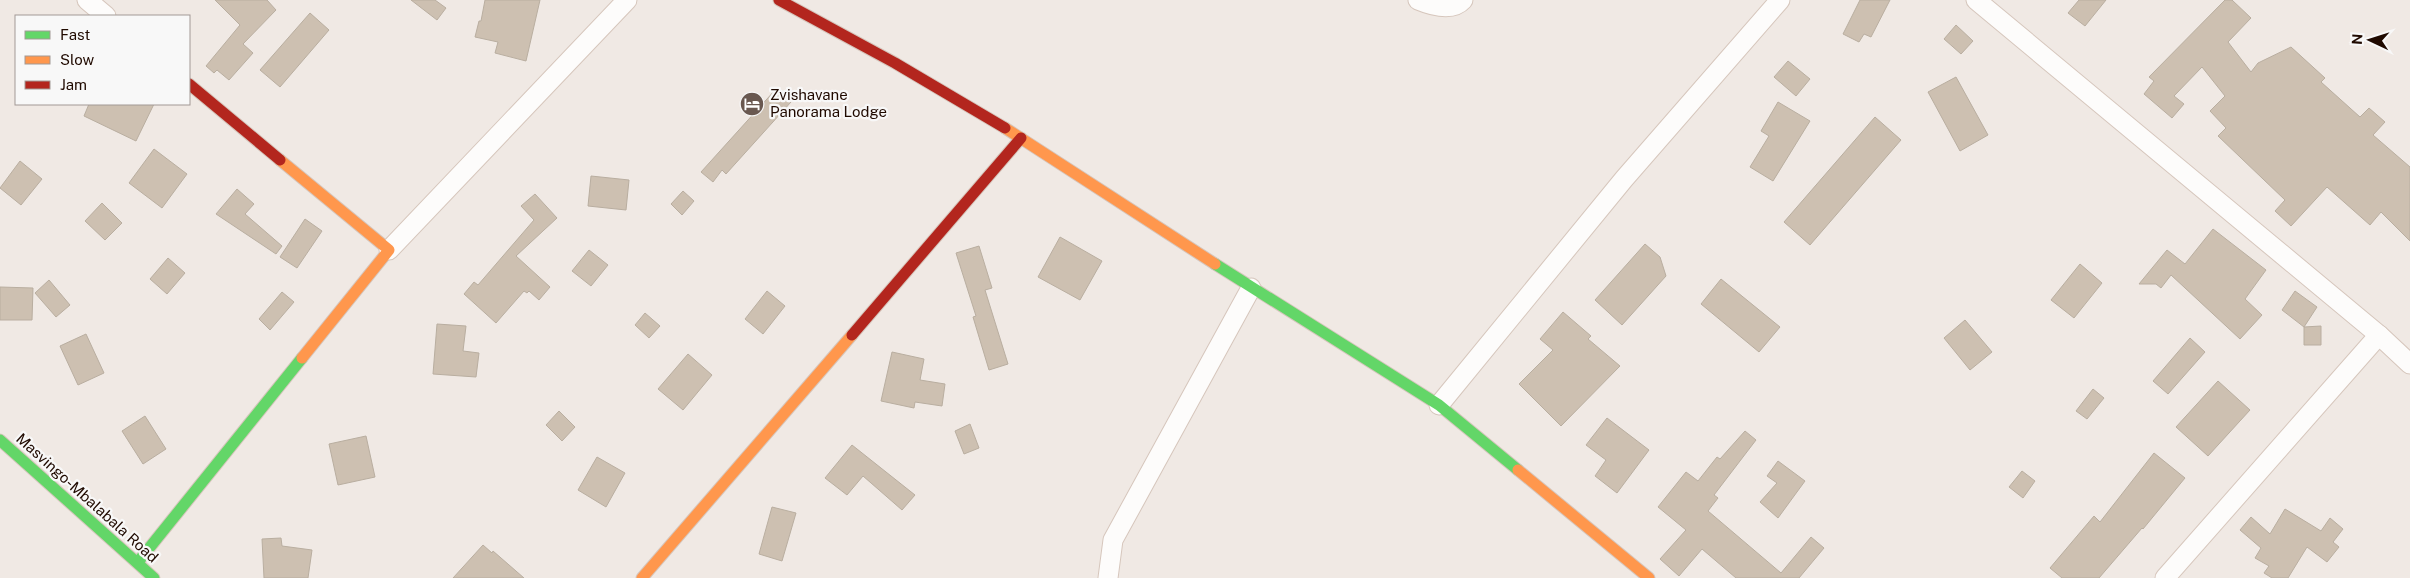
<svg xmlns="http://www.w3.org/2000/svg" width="2410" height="578" font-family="'Public Sans',sans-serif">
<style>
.building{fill:#cdc0b1;stroke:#b9aea0}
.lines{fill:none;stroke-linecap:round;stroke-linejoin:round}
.street-casing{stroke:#d6c6bc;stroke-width:21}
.fast-casing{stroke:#d6c6bc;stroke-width:13}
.slow-casing{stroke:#d6c6bc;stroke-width:13}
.jam-casing{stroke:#d6c6bc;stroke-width:13}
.street{stroke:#fdfcfb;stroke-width:19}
.fast{stroke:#63d668;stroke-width:11}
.slow{stroke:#ff974d;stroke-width:11}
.jam{stroke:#b3261e;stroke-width:11}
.labels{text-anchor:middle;stroke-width:4.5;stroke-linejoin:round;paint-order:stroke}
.poi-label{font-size:15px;fill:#200a00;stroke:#f8f8f8;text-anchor:start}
.street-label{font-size:15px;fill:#200a00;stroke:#f8f8f8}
</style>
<rect width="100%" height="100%" fill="#f0e9e4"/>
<g class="building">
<path d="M 215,0 L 267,0 L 276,10 L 243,44 L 253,53 L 229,80 L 217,70 L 214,73 L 206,66 L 240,25 Z"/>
<path d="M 411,0 L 435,0 L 446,8 L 437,20 Z"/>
<path d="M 485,0 L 540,0 L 526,61 L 495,53 L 498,42 L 475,37 L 479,21 L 481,21 Z"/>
<path d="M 1860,0 L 1890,0 L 1871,37 L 1864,34 L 1859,42 L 1843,34 Z"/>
<path d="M 2079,0 L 2106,0 L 2085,26 L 2068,13 Z"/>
<path d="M 2225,0 L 2232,0 L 2251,18 L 2228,42 L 2251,72 L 2258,63 L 2291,47 L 2325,78 L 2321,82 L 2360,117 L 2369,108 L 2385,122 L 2373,135 L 2410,167 L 2410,241 L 2381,212 L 2370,225 L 2327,187 L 2291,226 L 2275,211 L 2285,200 L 2218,136 L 2226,128 L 2210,111 L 2225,96 L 2202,67 L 2174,96 L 2184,104 L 2172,118 L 2144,94 L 2154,81 L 2149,77 Z"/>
<path d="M 310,13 L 329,30 L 280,87 L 260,70 Z"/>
<path d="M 1956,25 L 1973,41 L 1961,54 L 1944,39 Z"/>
<path d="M 1788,61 L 1810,79 L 1796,96 L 1774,77 Z"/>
<path d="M 1956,77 L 1988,135 L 1960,151 L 1928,92 Z"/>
<path d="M 776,89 L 791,102 L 726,174 L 722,170 L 713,182 L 701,172 Z"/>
<path d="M 1778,102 L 1810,121 L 1773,181 L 1750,167 L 1769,136 L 1761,131 Z"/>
<path d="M 89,104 L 154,104 L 136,141 L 84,116 Z"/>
<path d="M 1875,117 L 1901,140 L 1810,245 L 1784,222 Z"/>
<path d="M 154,149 L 187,174 L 162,208 L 129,183 Z"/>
<path d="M 20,161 L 42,179 L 21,205 L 0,188 Z"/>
<path d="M 591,176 L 629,180 L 626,210 L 588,206 Z"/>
<path d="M 237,189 L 254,204 L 245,214 L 282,246 L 276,254 L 216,214 Z"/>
<path d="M 683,191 L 694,201 L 682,215 L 671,204 Z"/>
<path d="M 535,194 L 557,218 L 516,256 L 550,287 L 539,300 L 529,291 L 527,293 L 524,291 L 496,323 L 464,294 L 474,282 L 478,285 L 534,220 L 521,206 Z"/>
<path d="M 102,203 L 122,223 L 105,240 L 85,221 Z"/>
<path d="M 305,219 L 322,231 L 297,268 L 280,257 Z"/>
<path d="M 2213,229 L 2266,270 L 2245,299 L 2262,315 L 2240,339 L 2171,275 L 2161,288 L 2156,284 L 2139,284 L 2167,250 L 2185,264 Z"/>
<path d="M 1060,237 L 1102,261 L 1080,300 L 1038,277 Z"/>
<path d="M 1645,244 L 1660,257 L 1666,276 L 1622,325 L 1595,300 Z"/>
<path d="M 979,246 L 992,288 L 985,290 L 1008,364 L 989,370 L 973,317 L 976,316 L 956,253 Z"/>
<path d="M 589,250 L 608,265 L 591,286 L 572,271 Z"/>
<path d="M 168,258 L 185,273 L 167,294 L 150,279 Z"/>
<path d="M 2080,264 L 2102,283 L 2074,318 L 2051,300 Z"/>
<path d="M 1721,279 L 1780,327 L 1759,352 L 1701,304 Z"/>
<path d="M 49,280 L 70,305 L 56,317 L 35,293 Z"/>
<path d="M 0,287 L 33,288 L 32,320 L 0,320 Z"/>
<path d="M 767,291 L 785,306 L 763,334 L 745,319 Z"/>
<path d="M 2295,291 L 2317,307 L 2304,327 L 2282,310 Z"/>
<path d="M 282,292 L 294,302 L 270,330 L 259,319 Z"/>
<path d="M 1563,312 L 1591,336 L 1588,339 L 1620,366 L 1561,426 L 1519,384 L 1553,350 L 1540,339 Z"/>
<path d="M 645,313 L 660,326 L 649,338 L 635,325 Z"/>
<path d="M 1965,320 L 1992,352 L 1970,370 L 1944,338 Z"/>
<path d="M 437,324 L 466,326 L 463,351 L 479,353 L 476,377 L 433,374 Z"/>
<path d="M 2321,326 L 2321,345 L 2304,345 L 2304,327 Z"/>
<path d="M 86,334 L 104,373 L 78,385 L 60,346 Z"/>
<path d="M 2190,338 L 2205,352 L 2168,394 L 2153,381 Z"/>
<path d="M 892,352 L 924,359 L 920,380 L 945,384 L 942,406 L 915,402 L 914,408 L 881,401 Z"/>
<path d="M 688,354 L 712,375 L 683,410 L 658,389 Z"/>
<path d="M 2218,381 L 2250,410 L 2208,456 L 2176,427 Z"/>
<path d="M 2093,389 L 2104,398 L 2087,419 L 2076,411 Z"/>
<path d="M 559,411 L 575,427 L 562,441 L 546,425 Z"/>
<path d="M 145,416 L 166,449 L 143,464 L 122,431 Z"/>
<path d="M 1607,418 L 1649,450 L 1617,493 L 1595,476 L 1606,460 L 1586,445 Z"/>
<path d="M 970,424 L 979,448 L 964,454 L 955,431 Z"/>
<path d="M 1745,431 L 1756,440 L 1714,495 L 1718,498 L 1708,511 L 1781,573 L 1811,537 L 1824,548 L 1799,578 L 1736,578 L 1702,549 L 1679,576 L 1660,559 L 1686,530 L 1658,507 L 1686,472 L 1698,481 L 1717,457 L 1720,459 Z"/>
<path d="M 366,436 L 375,477 L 338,485 L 329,444 Z"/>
<path d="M 852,445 L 915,495 L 902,510 L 863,476 L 847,495 L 825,478 Z"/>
<path d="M 2154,453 L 2185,478 L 2143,529 L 2142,528 L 2099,578 L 2062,578 L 2050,568 L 2094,516 L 2100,522 Z"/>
<path d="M 597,457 L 625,473 L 606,507 L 578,490 Z"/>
<path d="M 1778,461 L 1805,481 L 1778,518 L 1760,502 L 1777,483 L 1767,476 Z"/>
<path d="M 2022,471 L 2035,481 L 2023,498 L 2009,487 Z"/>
<path d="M 772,507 L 796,513 L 782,561 L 759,554 Z"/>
<path d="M 2285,509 L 2321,531 L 2330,518 L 2343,529 L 2333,542 L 2339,547 L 2327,562 L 2307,547 L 2288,578 L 2272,578 L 2264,573 L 2269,566 L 2255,558 L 2261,548 L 2240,530 L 2251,517 L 2270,534 Z"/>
<path d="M 281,538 L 282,546 L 312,550 L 308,578 L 264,578 L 262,539 Z"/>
<path d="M 483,545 L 492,553 L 493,551 L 524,578 L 453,578 Z"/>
</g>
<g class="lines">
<g class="street-casing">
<g id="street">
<path d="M 87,0 L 106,16"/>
<path d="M 1418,0 C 1430,5 1452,12 1463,0"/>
<path d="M 1976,0 L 2379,335 L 2410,364"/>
<path d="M 389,250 L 627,0"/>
<path d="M 1439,405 L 1624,179 L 1780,0"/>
<path d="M 1108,578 L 1113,540 L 1251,288"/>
<path d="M 2165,578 L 2379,335"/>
</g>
</g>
<g class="fast-casing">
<g id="fast">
<path d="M 1215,264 L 1439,405 L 1518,470"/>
<path d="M 0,440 L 154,578"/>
<path d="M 138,562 L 302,358"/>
</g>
</g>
<g class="slow-casing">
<g id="slow">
<path d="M 1005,128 L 1215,264"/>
<path d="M 280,160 L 389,250 L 302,358"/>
<path d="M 1518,470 L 1649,578"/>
<path d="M 642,578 L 852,335"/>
</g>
</g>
<g class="jam-casing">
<g id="jam">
<path d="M 779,0 L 895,63 L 1005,128"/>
<path d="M 189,84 L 280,160"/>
<path d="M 852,335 L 1021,138"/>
</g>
</g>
<use href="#street" class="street"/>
<use href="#fast" class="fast"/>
<use href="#slow" class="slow"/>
<use href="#jam" class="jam"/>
</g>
<defs>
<g id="hotel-disc" transform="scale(1.25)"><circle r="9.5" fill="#695850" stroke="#f8f8f8"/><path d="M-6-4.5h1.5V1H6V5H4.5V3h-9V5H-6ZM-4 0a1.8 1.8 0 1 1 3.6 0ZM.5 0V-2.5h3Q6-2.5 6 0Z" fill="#fff"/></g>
</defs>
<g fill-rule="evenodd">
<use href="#hotel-disc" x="752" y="104"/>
</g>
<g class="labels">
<g class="poi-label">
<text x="770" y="100">Zvishavane<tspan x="770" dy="17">Panorama Lodge</tspan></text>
</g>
<g class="street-label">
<text transform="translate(87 498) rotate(42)" y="5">Masvingo-Mbalabala Road</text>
</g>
</g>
<rect x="15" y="15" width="175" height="90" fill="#f8f8f8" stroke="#a29995"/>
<rect x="25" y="31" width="25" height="8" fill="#63d668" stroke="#a29995"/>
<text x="60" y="40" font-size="15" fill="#200a00">Fast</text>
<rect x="25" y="56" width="25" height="8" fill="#ff974d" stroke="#a29995"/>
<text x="60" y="65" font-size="15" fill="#200a00">Slow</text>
<rect x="25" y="81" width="25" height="8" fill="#b3261e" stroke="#a29995"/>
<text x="60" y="90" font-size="15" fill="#200a00">Jam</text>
<g transform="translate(2370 40) rotate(274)" stroke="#f8f8f8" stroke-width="4" paint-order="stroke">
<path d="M0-4L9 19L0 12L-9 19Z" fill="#200a00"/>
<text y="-8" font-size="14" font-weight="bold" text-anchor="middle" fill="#200a00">N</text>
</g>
</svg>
